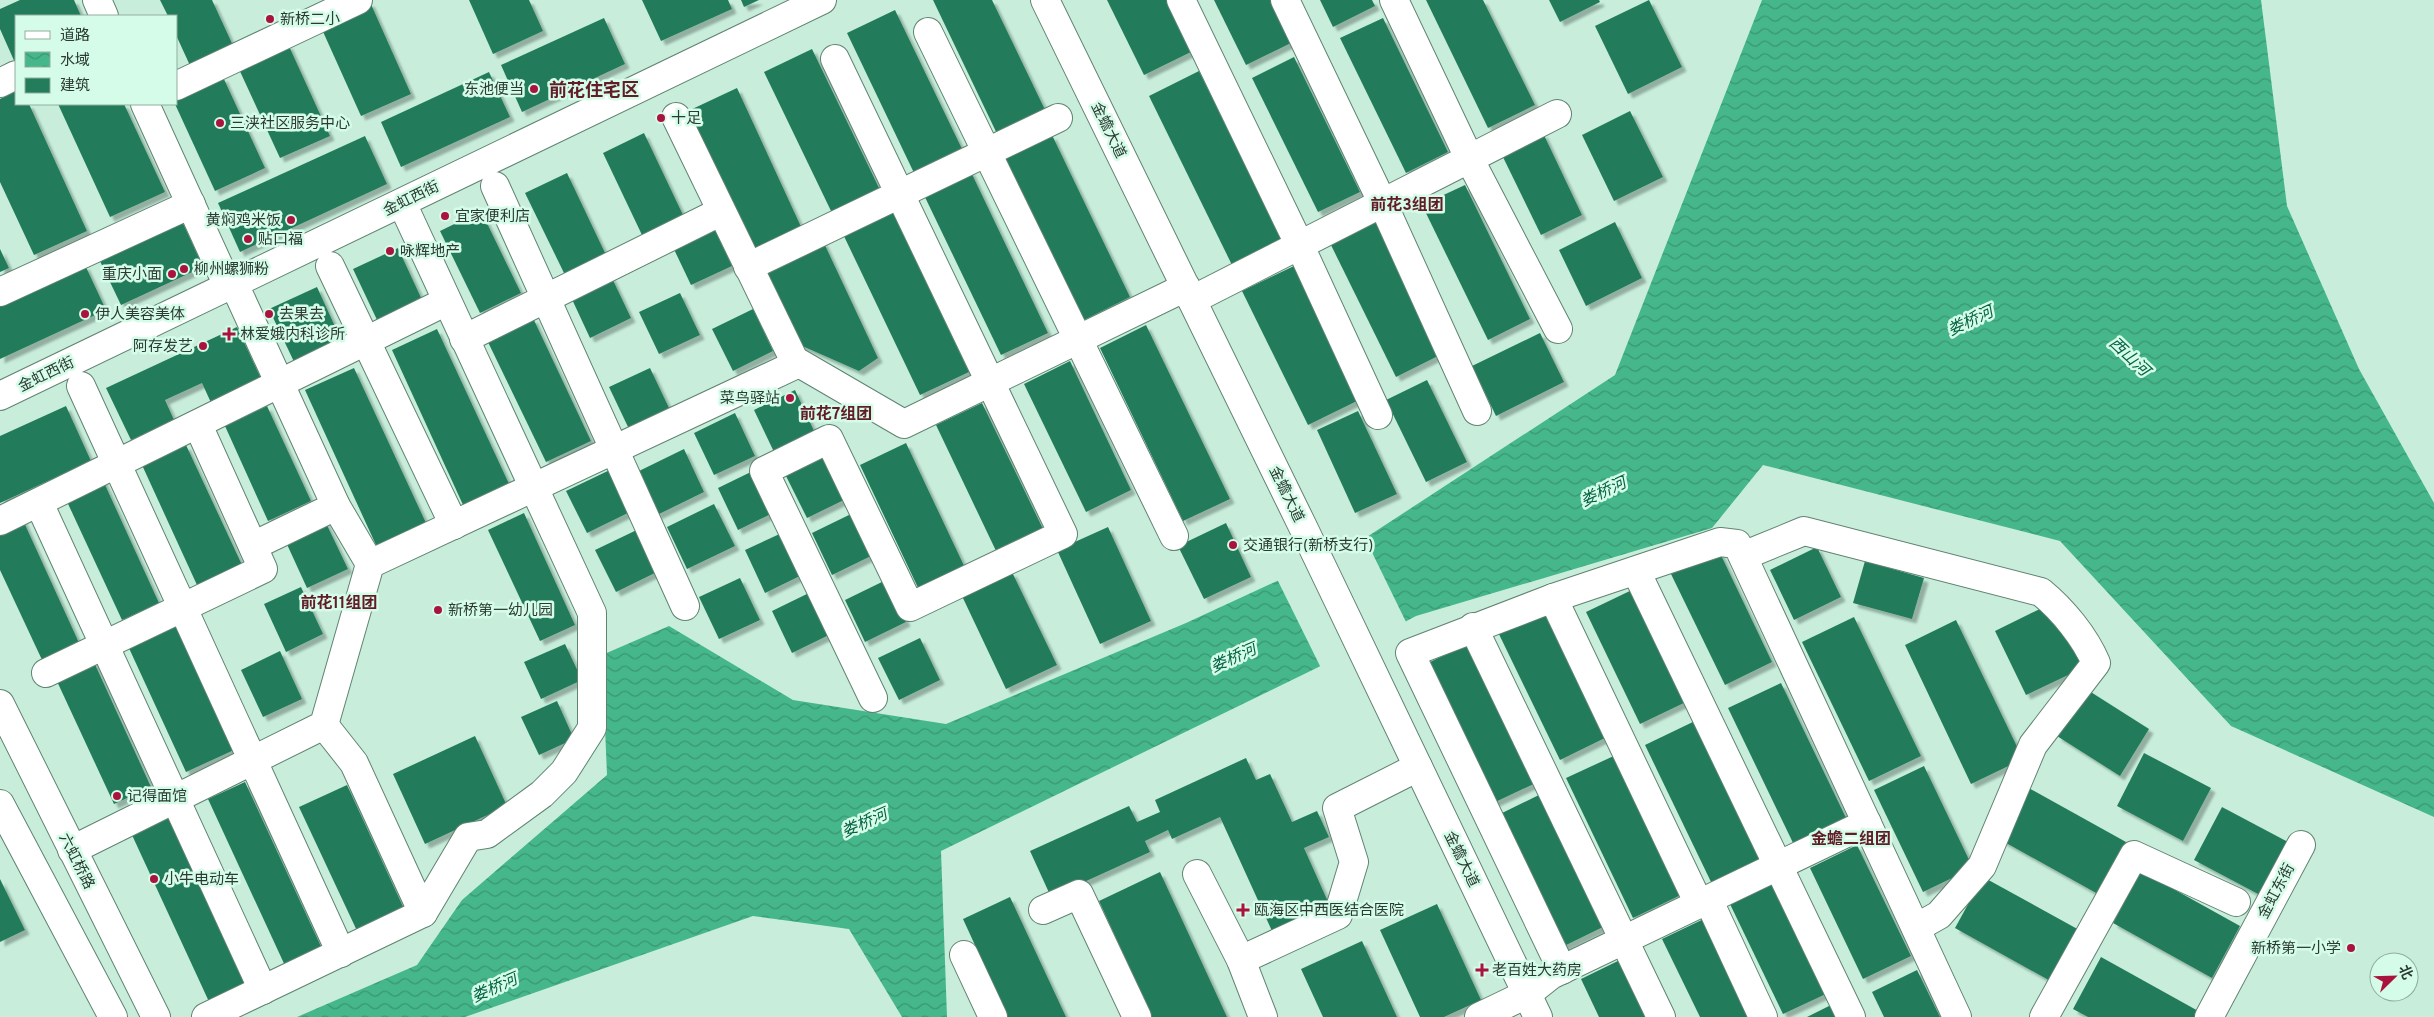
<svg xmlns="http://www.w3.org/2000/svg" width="2434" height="1017" font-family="Overpass,'Noto Sans SC',sans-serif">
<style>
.water{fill:url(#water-waves)}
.pier{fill:#c8eedb}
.building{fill:#237c5b;filter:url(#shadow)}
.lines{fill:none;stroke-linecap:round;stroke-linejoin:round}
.minor-casing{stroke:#608372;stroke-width:30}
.major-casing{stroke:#608372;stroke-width:30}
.minor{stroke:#fff;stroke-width:28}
.major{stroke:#fff;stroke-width:28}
.poi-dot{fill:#a9133d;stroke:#d5fce8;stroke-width:2}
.labels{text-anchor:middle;stroke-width:5;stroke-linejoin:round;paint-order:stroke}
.poi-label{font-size:15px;fill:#2b3a32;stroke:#d5fce8;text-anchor:start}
.street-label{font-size:15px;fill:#2b3a32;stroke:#d5fce8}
.neighbourhood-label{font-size:16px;font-weight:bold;fill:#611c28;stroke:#d5fce8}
.water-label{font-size:16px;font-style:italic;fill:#056245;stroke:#d5fce8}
.quarter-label{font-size:18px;font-weight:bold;fill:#611c28;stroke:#d5fce8}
</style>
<defs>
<pattern id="water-waves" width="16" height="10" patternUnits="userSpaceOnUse" patternTransform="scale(1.25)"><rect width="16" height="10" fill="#45b78b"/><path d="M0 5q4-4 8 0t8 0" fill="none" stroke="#3a9672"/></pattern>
<filter id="shadow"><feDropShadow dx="4.5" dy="4.5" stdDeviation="1" flood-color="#0004"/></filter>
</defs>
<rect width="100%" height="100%" fill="#c8eedb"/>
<path class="water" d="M 1762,0 L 2261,0 L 2287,206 L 2359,369 L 2434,503 L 2434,817 L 2231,726 L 2060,541 L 1763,465 L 1712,528 L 1416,616 L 1337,658 L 941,851 L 947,1017 L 902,1017 L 849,929 L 753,916 L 465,1017 L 297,1017 L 417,965 L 462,900 L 607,775 L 602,655 L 669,626 L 793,700 L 946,724 L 1186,623 L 1353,546 L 1615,375 Z"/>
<path class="pier" d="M 1364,536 L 1407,624 L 1321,668 L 1277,579 Z"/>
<g class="building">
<path d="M 20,0 L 74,0 L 81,16 L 16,16 L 16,65 L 0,29 L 0,9 Z"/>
<path d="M 160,0 L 212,0 L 236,52 L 193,72 L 176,35 L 176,16 L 168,16 Z"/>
<path d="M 469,0 L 529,0 L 543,31 L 493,54 Z"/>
<path d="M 642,0 L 728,0 L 732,9 L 661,41 Z"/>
<path d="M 741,0 L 759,0 L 744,7 Z"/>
<path d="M 933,0 L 992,0 L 1048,116 L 1000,140 Z"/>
<path d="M 1107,0 L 1170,0 L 1195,50 L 1144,75 Z"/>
<path d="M 1214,0 L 1271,0 L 1291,43 L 1246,65 Z"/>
<path d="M 1320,0 L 1372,0 L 1375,6 L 1333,27 Z"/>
<path d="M 1426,0 L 1483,0 L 1535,105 L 1488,128 Z"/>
<path d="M 1549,0 L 1599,0 L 1600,2 L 1560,22 Z"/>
<path d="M 1649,0 L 1682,67 L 1628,94 L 1595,26 Z"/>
<path d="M 370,2 L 411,94 L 361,116 L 320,25 Z"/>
<path d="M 895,10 L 963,151 L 915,175 L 847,33 Z"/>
<path d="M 604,18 L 625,64 L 522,112 L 501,65 Z"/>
<path d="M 1383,18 L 1448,152 L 1406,173 L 1340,38 Z"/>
<path d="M 288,44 L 330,136 L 280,158 L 238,67 Z"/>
<path d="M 812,49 L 880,190 L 832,213 L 764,72 Z"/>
<path d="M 1294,57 L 1360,192 L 1318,212 L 1252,78 Z"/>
<path d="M 1199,71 L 1282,240 L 1232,265 L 1149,96 Z"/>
<path d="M 489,72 L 510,117 L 401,167 L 381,122 Z"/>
<path d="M 223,77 L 265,168 L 215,191 L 175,104 L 176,98 Z"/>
<path d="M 737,88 L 803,231 L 754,253 L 688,111 Z"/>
<path d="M 16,91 L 16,104 L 29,104 L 87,231 L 34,255 L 0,182 L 0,99 Z"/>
<path d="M 58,104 L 124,104 L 165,192 L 110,217 Z"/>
<path d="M 1630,111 L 1663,177 L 1614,201 L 1582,135 Z"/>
<path d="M 644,133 L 683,215 L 642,235 L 603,153 Z"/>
<path d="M 1543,133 L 1582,215 L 1541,235 L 1501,153 Z"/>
<path d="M 1052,135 L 1130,297 L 1084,320 L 1005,158 Z"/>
<path d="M 365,136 L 387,184 L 240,252 L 218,203 Z"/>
<path d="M 970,170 L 1048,333 L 1001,355 L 923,193 Z"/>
<path d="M 567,173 L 606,255 L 565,275 L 525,193 Z"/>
<path d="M 1465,185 L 1530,319 L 1488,340 L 1422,205 Z"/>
<path d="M 891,209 L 969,372 L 920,395 L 842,232 Z"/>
<path d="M 481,211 L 521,293 L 480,313 L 440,231 Z"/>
<path d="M 1376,220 L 1442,354 L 1396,377 L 1330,243 Z"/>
<path d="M 182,221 L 203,267 L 121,305 L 99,259 Z"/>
<path d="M 1615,222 L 1642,278 L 1586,306 L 1559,250 Z"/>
<path d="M 712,224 L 732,266 L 691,285 L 671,243 Z"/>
<path d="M 823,241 L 878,358 L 859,371 L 800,345 L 763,269 Z"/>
<path d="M 398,248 L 423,302 L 378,322 L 353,269 Z"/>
<path d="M 0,249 L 9,268 L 0,272 Z"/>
<path d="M 85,265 L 106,310 L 0,359 L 0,304 Z"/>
<path d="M 1294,266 L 1359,400 L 1308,425 L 1242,291 Z"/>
<path d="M 611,276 L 631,318 L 590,338 L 570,295 Z"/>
<path d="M 317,287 L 343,344 L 296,366 L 269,309 Z"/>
<path d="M 680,293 L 700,335 L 659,354 L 639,312 Z"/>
<path d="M 753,309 L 773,351 L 733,371 L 712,329 Z"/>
<path d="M 533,318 L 591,441 L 546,462 L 487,340 Z"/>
<path d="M 1146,325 L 1230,499 L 1183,521 L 1100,348 Z"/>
<path d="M 237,327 L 263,383 L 213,407 L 202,383 L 165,400 L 174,420 L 131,440 L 106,388 Z"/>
<path d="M 437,329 L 510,486 L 464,507 L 392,350 Z"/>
<path d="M 1540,333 L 1564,382 L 1496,416 L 1472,366 Z"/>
<path d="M 1070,361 L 1131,490 L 1086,512 L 1024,384 Z"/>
<path d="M 354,368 L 426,523 L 376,545 L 305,390 Z"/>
<path d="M 650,368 L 670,410 L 629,429 L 609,387 Z"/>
<path d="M 1427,380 L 1467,462 L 1426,482 L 1386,400 Z"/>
<path d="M 795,390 L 815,433 L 774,452 L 754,410 Z"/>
<path d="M 982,403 L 1044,531 L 997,553 L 936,425 Z"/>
<path d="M 66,406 L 91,461 L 0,503 L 0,436 Z"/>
<path d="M 267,406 L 311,501 L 268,521 L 225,426 Z"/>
<path d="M 1358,411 L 1397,494 L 1355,513 L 1317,430 Z"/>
<path d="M 735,413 L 755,456 L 714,475 L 694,433 Z"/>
<path d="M 906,443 L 967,572 L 921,594 L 860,465 Z"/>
<path d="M 186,445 L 242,565 L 197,585 L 142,465 Z"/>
<path d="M 684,449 L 704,492 L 657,515 L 637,472 Z"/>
<path d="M 827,456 L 848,498 L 807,518 L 786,476 Z"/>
<path d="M 614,468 L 634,510 L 587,533 L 566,491 Z"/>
<path d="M 759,468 L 779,510 L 738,530 L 718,488 Z"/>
<path d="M 101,476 L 159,603 L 122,620 L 63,493 Z"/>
<path d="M 714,504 L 735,546 L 687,569 L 667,527 Z"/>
<path d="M 524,513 L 575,625 L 540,641 L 488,530 Z"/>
<path d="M 853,513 L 873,555 L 832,575 L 812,533 Z"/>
<path d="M 22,518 L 80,645 L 43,662 L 0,570 L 0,528 Z"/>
<path d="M 325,521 L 348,569 L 307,588 L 285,540 Z"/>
<path d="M 1226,523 L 1251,577 L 1204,599 L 1178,546 Z"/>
<path d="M 643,527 L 663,569 L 616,592 L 595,550 Z"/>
<path d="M 1108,527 L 1151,621 L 1100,644 L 1057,550 Z"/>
<path d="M 786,531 L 806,573 L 765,593 L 745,550 Z"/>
<path d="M 1817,547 L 1841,597 L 1794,620 L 1770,570 Z"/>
<path d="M 1719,551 L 1772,662 L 1725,685 L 1671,574 Z"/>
<path d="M 1865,561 L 1924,578 L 1912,619 L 1853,603 Z"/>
<path d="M 1012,572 L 1057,665 L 1006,689 L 962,596 Z"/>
<path d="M 740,578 L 760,620 L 719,639 L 699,597 Z"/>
<path d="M 886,580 L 906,622 L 865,642 L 845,600 Z"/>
<path d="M 301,587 L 323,634 L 286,652 L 264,604 Z"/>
<path d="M 1634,589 L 1688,701 L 1640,724 L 1586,612 Z"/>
<path d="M 813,591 L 833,633 L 792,653 L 772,611 Z"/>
<path d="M 2054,602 L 2085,667 L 2026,695 L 1995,631 Z"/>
<path d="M 1545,604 L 1609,736 L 1560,760 L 1496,628 Z"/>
<path d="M 1854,617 L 1921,756 L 1869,781 L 1802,642 Z"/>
<path d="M 1956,620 L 2023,759 L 1971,784 L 1905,645 Z"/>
<path d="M 176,624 L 234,750 L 186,772 L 128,646 Z"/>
<path d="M 920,638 L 940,680 L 899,700 L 878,658 Z"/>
<path d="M 1471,642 L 1538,782 L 1491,804 L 1424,665 Z"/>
<path d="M 565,644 L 582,680 L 541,699 L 524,662 Z"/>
<path d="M 280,651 L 302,699 L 263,717 L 241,670 Z"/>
<path d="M 93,660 L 151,787 L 114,804 L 55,677 Z"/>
<path d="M 1781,683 L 1848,822 L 1795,847 L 1728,708 Z"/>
<path d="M 2086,689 L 2149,729 L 2120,776 L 2057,736 Z"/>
<path d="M 557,701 L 574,739 L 539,755 L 521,717 Z"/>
<path d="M 1697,720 L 1764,859 L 1712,884 L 1645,745 Z"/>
<path d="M 475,736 L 507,806 L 425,844 L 393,774 Z"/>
<path d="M 2144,753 L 2211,788 L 2183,841 L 2117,806 Z"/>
<path d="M 1618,754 L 1685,893 L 1633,918 L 1566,778 Z"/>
<path d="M 1246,758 L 1256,780 L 1270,774 L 1292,822 L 1317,811 L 1329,837 L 1304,848 L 1329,904 L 1272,931 L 1220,817 L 1172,839 L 1168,830 L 1145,841 L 1150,852 L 1051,897 L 1030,851 L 1129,806 L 1137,822 L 1160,812 L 1155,800 Z"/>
<path d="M 1924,766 L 1973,868 L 1923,892 L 1874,790 Z"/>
<path d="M 245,782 L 324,953 L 287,970 L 208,799 Z"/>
<path d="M 347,785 L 405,911 L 358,933 L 299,807 Z"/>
<path d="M 2027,787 L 2126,842 L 2098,894 L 1999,839 Z"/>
<path d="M 1541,794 L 1605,926 L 1560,948 L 1496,816 Z"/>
<path d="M 2222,807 L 2288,842 L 2260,895 L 2194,860 Z"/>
<path d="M 169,818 L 248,989 L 211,1006 L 132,835 Z"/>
<path d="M 1857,845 L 1911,956 L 1863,979 L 1810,868 Z"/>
<path d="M 2141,871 L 2240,926 L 2212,978 L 2113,923 Z"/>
<path d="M 1160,872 L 1227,1017 L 1152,1017 L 1099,901 Z"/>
<path d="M 1983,877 L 2081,931 L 2054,983 L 1955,928 Z"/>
<path d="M 0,879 L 25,930 L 0,942 Z"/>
<path d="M 1774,880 L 1828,993 L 1783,1014 L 1729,902 Z"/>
<path d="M 1010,897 L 1066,1017 L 1008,1017 L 963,919 Z"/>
<path d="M 1437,904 L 1481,1000 L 1444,1017 L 1420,1017 L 1380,930 Z"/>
<path d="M 1710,916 L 1759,1017 L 1700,1017 L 1662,939 Z"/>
<path d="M 1362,941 L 1397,1017 L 1323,1017 L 1301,969 Z"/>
<path d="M 2101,957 L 2200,1012 L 2197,1017 L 2088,1017 L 2073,1009 Z"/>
<path d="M 1624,958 L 1652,1017 L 1599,1017 L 1581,979 Z"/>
<path d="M 1917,970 L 1940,1017 L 1884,1017 L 1872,992 Z"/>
<path d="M 1833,1004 L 1840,1017 L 1807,1017 Z"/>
</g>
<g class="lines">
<g class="minor-casing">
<g id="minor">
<path d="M 97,0 L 104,16"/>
<path d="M 1045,0 L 1303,527 L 1538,1017"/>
<path d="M 1181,0 L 1300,246 L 1378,415"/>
<path d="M 1285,0 L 1383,204 L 1477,411"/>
<path d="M 1394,0 L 1470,160 L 1558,329"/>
<path d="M 928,32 L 1174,536"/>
<path d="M 835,59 L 1063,534 L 910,607 L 829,439 L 764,471 L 873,698"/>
<path d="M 0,83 L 16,75"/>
<path d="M 176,86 L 358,0"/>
<path d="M 145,104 L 228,286"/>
<path d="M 676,117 L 796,364"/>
<path d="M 495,186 L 685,606"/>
<path d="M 330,266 L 454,525"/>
<path d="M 748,267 L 1058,118"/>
<path d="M 234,284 L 336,506 L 370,564"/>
<path d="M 0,292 L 191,204"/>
<path d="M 1192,300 L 1557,114"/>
<path d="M 464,339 L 720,212"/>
<path d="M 81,386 L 341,953"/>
<path d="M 0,396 L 822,0"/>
<path d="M 39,503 L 263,990"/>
<path d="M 0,521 L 447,301"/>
<path d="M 253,546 L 336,506"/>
<path d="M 1743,556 L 1804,531 L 2041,592 C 2063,610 2085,637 2096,663 L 2033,745 L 1982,866 L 1939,915 L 1916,928"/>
<path d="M 1636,571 L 1851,1017"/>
<path d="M 1553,598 L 1699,904"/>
<path d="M 1473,627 L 1661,1017"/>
<path d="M 46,673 L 263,569 L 198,425"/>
<path d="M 324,725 L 354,763 L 423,913 L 468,837 L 487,834 L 542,794 L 564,772 L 592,728 L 592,613 L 402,203"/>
<path d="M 72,850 L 324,725 L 370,564 L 799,363 L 904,424 L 1186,287"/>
<path d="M 1197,874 L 1241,960 L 1263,1017"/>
<path d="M 1708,899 L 1763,1017"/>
<path d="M 1043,910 L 1079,894 L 1137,1017"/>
<path d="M 964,955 L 993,1017"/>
<path d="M 1241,960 L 1338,915 L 1354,862 L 1337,808 L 1418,767"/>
<path d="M 1562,970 L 1410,653 L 1553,598 L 1720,542 L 1737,544 L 1957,1017"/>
<path d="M 206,1017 L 423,913"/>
<path d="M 1479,1017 L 1527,994 L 1551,975 L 1867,823"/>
<path d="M 2044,1017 L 2134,855 L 2236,902"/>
<path d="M 2209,1017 L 2301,845"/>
</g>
</g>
<g class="major-casing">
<g id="major">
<path d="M 0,704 L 156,1017"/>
<path d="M 0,804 L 113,1017"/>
</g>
</g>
<use href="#minor" class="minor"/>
<use href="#major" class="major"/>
</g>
<g class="poi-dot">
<circle cx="270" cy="19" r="5"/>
<circle cx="534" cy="89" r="5"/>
<circle cx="661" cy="118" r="5"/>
<circle cx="220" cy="123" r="5"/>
<circle cx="445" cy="216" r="5"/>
<circle cx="291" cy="220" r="5"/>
<circle cx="248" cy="239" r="5"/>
<circle cx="390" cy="251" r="5"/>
<circle cx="184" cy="269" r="5"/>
<circle cx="172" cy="274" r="5"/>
<circle cx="85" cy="314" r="5"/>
<circle cx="269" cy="314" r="5"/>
<path d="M226.5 326.5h5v5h5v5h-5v5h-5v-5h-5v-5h5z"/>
<circle cx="203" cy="346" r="5"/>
<circle cx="790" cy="398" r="5"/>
<circle cx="1233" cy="545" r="5"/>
<circle cx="438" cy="610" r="5"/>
<circle cx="117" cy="796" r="5"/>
<circle cx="154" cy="879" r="5"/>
<path d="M1240.5 902.5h5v5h5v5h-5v5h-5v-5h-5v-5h5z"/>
<circle cx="2351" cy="948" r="5"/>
<path d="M1479.5 962.5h5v5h5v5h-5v5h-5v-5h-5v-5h5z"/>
</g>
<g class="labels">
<g class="poi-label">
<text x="280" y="24">新桥二小</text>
<text x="524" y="94" text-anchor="end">东池便当</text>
<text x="671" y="123">十足</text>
<text x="230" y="128">三浃社区服务中心</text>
<text x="455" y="221">宜家便利店</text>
<text x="281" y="225" text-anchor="end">黄焖鸡米饭</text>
<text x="258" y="244">贴口福</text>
<text x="400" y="256">咏辉地产</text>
<text x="194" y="274">柳州螺狮粉</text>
<text x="162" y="279" text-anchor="end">重庆小面</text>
<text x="95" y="319">伊人美容美体</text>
<text x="279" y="319">去果去</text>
<text x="240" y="339">林爱娥内科诊所</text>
<text x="193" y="351" text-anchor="end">阿存发艺</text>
<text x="780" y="403" text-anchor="end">菜鸟驿站</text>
<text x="1243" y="550">交通银行(新桥支行)</text>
<text x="448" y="615">新桥第一幼儿园</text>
<text x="127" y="801">记得面馆</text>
<text x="164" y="884">小牛电动车</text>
<text x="1254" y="915">瓯海区中西医结合医院</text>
<text x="2341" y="953" text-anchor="end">新桥第一小学</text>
<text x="1492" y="975">老百姓大药房</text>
</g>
<g class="street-label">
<text transform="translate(1109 130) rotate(64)" y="5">金蟾大道</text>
<text transform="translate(411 198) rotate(-26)" y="5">金虹西街</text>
<text transform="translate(46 374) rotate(-26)" y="5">金虹西街</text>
<text transform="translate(1287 494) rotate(64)" y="5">金蟾大道</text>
<text transform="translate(1462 859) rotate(64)" y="5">金蟾大道</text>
<text transform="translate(77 861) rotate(63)" y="5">六虹桥路</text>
<text transform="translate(2276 891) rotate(-62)" y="5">金虹东街</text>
</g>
<g class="neighbourhood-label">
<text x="1407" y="210">前花3组团</text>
<text x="836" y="419">前花7组团</text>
<text x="339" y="608">前花11组团</text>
<text x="1851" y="844">金蟾二组团</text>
</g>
<g class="water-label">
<text transform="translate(1970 320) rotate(-25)" y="6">娄桥河</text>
<text transform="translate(2130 356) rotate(43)" y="6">西山河</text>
<text transform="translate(1603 491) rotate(-25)" y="6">娄桥河</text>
<text transform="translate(1233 657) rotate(-24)" y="6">娄桥河</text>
<text transform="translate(864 822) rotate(-24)" y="6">娄桥河</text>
<text transform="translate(494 987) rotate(-24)" y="6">娄桥河</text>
</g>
<g class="quarter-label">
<text x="594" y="96">前花住宅区</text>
</g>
</g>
<rect x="15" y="15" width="162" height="90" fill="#d5fce8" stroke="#91ae9f"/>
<rect x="25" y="31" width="25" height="8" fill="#ffffff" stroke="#91ae9f"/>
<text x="60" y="40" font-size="15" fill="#2b3a32">道路</text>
<rect x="25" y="52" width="25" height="15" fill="url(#water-waves)" stroke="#91ae9f"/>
<text x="60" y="65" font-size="15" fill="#2b3a32">水域</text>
<rect x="25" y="78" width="25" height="15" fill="#237c5b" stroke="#91ae9f"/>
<text x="60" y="90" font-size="15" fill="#2b3a32">建筑</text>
<g transform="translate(2394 977) rotate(67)"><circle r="24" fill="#d5fce8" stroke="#91ae9f"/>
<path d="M0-4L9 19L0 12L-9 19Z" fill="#a9133d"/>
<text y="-8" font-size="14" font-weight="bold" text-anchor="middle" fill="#2b3a32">北</text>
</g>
</svg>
